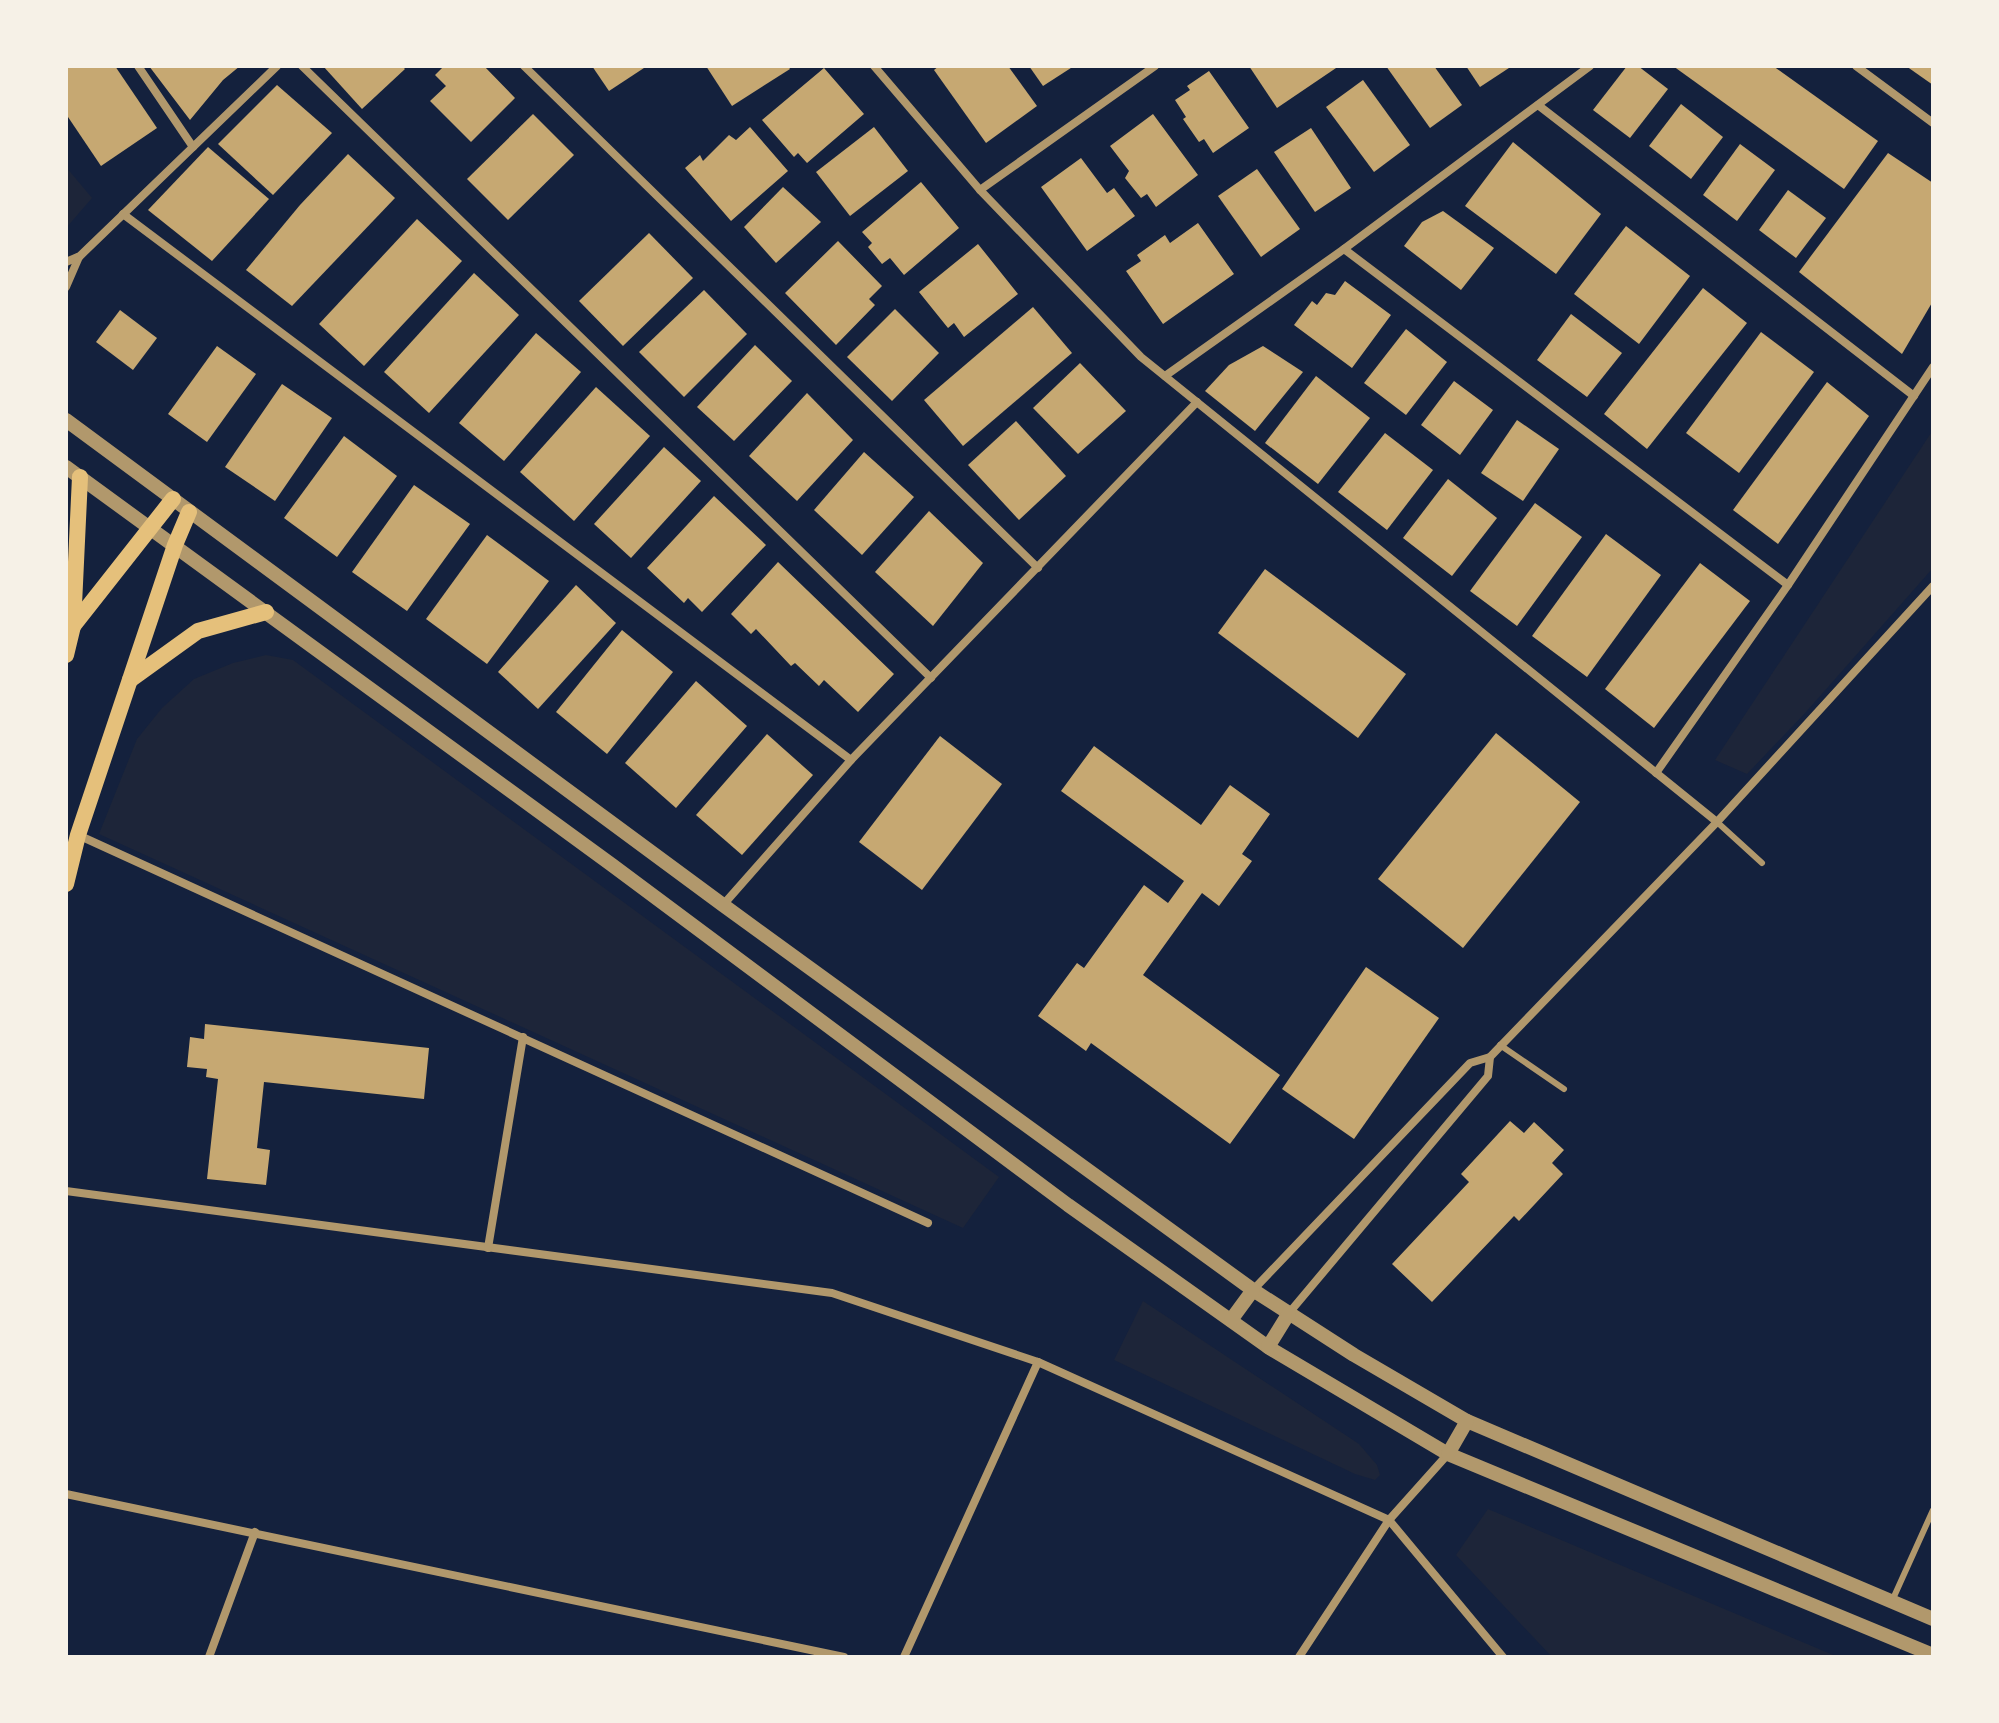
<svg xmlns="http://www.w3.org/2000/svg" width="1999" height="1723" font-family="Inter,sans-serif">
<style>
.green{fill:#1d2539}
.building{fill:#c6a872}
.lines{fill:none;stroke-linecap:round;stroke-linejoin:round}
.service{stroke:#b1986c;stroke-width:6}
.minor{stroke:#b1986c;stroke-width:8}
.tertiary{stroke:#b1986c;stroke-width:14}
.secondary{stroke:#e5c07b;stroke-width:16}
</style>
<rect width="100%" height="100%" fill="#14213d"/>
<g class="green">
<path d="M 66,167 L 92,198 L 66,228 Z"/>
<path d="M 1933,430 L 1933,568 L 1806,712 L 1747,774 L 1715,760 Z"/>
<path d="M 266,655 L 293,660 L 999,1177 L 963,1228 L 99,834 L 137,739 L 162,708 L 194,679 L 233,663 Z"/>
<path d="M 1143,1301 L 1359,1444 L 1377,1465 L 1380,1475 L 1375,1480 L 1355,1474 L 1114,1360 Z"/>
<path d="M 1488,1509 L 1838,1657 L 1552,1657 L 1456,1555 Z"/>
</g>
<g class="building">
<path d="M 66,66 L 115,66 L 157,128 L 101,166 L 66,114 Z"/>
<path d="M 149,66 L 240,66 L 223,80 L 190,120 Z"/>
<path d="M 323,66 L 402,66 L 405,69 L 362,109 Z"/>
<path d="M 444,66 L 484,66 L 515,98 L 471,142 L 430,101 L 446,86 L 435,75 Z"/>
<path d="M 592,66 L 647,66 L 609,91 Z"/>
<path d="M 706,66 L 788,66 L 790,69 L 732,106 Z"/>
<path d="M 939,66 L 1008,66 L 1037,106 L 986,143 L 934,70 Z"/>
<path d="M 1029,66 L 1074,66 L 1043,86 Z"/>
<path d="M 1249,66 L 1339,66 L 1277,108 Z"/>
<path d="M 1386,66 L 1434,66 L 1462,105 L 1430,128 Z"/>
<path d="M 1466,66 L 1512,66 L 1480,87 Z"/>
<path d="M 1627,66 L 1638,66 L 1668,89 L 1630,138 L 1593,110 Z"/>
<path d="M 1673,66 L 1773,66 L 1878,141 L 1844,189 Z"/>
<path d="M 1906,66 L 1933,66 L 1933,85 Z"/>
<path d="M 824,68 L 864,114 L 807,163 L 798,153 L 794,157 L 762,120 Z"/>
<path d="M 1209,71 L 1249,128 L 1213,153 L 1204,139 L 1199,142 L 1183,119 L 1186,117 L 1175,100 L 1190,90 L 1187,86 Z"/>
<path d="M 1363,80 L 1410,145 L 1374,172 L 1326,107 Z"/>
<path d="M 277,85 L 332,133 L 273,195 L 218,144 Z"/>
<path d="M 1681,104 L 1723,137 L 1691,179 L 1649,146 Z"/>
<path d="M 533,114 L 574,155 L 508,220 L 467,179 Z"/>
<path d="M 1153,114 L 1198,175 L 1156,207 L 1147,194 L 1141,198 L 1125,178 L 1129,171 L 1110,146 Z"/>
<path d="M 750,127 L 788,171 L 731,221 L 685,168 L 700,155 L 703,161 L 729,135 L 736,140 Z"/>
<path d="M 874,127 L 908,171 L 850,216 L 816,172 Z"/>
<path d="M 1311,128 L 1351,188 L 1315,212 L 1274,152 Z"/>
<path d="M 1513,142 L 1601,214 L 1556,274 L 1465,206 Z"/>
<path d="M 1740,144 L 1775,170 L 1737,221 L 1703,195 Z"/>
<path d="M 208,147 L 269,199 L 212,261 L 148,210 Z"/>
<path d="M 1888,153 L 1933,183 L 1933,301 L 1902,354 L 1799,272 Z"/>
<path d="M 348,154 L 395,198 L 292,306 L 246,270 L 300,205 Z"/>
<path d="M 1081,158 L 1107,193 L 1114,188 L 1135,216 L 1087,251 L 1041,187 Z"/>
<path d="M 1257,169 L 1300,229 L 1261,257 L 1218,196 Z"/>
<path d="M 921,182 L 959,228 L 904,275 L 890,258 L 882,264 L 868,247 L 872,243 L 862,232 Z"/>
<path d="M 783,187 L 821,222 L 776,263 L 744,227 Z"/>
<path d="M 1788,190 L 1826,218 L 1796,258 L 1759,230 Z"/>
<path d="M 1443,211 L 1494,248 L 1461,290 L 1404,246 L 1422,222 Z"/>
<path d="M 417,219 L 462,261 L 364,366 L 319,324 Z"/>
<path d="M 1198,223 L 1234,274 L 1163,324 L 1126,271 L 1141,261 L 1137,255 L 1165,235 L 1170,243 Z"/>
<path d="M 1626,226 L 1690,276 L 1639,344 L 1574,294 Z"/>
<path d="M 649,233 L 693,278 L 623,346 L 579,301 Z"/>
<path d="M 838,241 L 882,286 L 869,299 L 875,305 L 836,345 L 785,293 Z"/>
<path d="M 978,244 L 1018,294 L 964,337 L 954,323 L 948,328 L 919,292 Z"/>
<path d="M 474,273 L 519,315 L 429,413 L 384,372 Z"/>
<path d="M 1345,281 L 1391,315 L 1352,368 L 1294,325 L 1312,301 L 1317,305 L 1326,293 L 1335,295 Z"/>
<path d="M 1703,288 L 1747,323 L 1647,449 L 1604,414 Z"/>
<path d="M 704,290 L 747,334 L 684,397 L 639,352 Z"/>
<path d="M 1033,307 L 1072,353 L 963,446 L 924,400 Z"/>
<path d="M 895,309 L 939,353 L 892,401 L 847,357 Z"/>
<path d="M 120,310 L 157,338 L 133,370 L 96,342 Z"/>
<path d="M 1571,314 L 1622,353 L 1587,397 L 1537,360 Z"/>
<path d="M 1406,329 L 1447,362 L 1406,415 L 1364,383 Z"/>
<path d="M 1761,332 L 1814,372 L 1739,473 L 1686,433 Z"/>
<path d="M 536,333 L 581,372 L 504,461 L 459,423 Z"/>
<path d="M 755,345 L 792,381 L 734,441 L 697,407 Z"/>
<path d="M 217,346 L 256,374 L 207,442 L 168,414 Z"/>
<path d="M 1263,346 L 1303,372 L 1255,431 L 1205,391 L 1229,365 Z"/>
<path d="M 1080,363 L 1126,411 L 1078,454 L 1033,408 Z"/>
<path d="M 1316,376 L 1370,418 L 1318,484 L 1265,443 Z"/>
<path d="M 1454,381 L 1493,410 L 1460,455 L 1421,425 Z"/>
<path d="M 1827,382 L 1869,416 L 1778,544 L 1733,510 Z"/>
<path d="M 282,384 L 332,418 L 275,501 L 225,467 Z"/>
<path d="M 596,387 L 650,436 L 574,521 L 520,472 Z"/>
<path d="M 807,393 L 853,440 L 797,501 L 749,456 Z"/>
<path d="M 1517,420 L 1559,449 L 1523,501 L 1481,473 Z"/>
<path d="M 1016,421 L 1066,476 L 1019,520 L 968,465 Z"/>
<path d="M 1385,433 L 1433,470 L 1387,530 L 1338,492 Z"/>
<path d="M 344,436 L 397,476 L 337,557 L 284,518 Z"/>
<path d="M 664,447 L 701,481 L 631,558 L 594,524 Z"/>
<path d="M 864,452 L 914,497 L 862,555 L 814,510 Z"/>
<path d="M 1448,479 L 1497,518 L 1452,576 L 1403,538 Z"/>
<path d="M 414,485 L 470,524 L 407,611 L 352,572 Z"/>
<path d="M 714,496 L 766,545 L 702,612 L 688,598 L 684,603 L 647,568 Z"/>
<path d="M 1535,503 L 1582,537 L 1517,626 L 1470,591 Z"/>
<path d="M 929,511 L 983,563 L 933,626 L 875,572 Z"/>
<path d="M 1606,534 L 1661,575 L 1587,677 L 1532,636 Z"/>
<path d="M 487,535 L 549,581 L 487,664 L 426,619 Z"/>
<path d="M 778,562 L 894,674 L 858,712 L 824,680 L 819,686 L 795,663 L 791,666 L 756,629 L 751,634 L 731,614 Z"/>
<path d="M 1700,563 L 1750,601 L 1654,728 L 1605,689 Z"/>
<path d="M 1265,569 L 1406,674 L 1358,738 L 1218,633 Z"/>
<path d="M 576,585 L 616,623 L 538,709 L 498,672 Z"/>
<path d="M 622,630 L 673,672 L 607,754 L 556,712 Z"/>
<path d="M 696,681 L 747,726 L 676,808 L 625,763 Z"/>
<path d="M 1496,733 L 1580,802 L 1463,948 L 1378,879 Z"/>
<path d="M 767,734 L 813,775 L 742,855 L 696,815 Z"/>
<path d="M 940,736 L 1002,784 L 922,890 L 859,842 Z"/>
<path d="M 1094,746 L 1201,825 L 1230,785 L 1270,814 L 1242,854 L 1252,861 L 1219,906 L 1202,893 L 1143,975 L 1280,1075 L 1230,1144 L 1091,1043 L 1086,1051 L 1038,1016 L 1077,963 L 1084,968 L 1144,885 L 1168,903 L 1184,881 L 1061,791 Z"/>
<path d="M 1366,967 L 1439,1018 L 1354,1139 L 1282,1089 Z"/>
<path d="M 205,1024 L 429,1048 L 424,1099 L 264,1082 L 257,1148 L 270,1150 L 266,1185 L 207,1179 L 218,1079 L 206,1077 L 207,1069 L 187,1067 L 190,1037 L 204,1039 Z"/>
<path d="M 1510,1121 L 1524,1133 L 1534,1122 L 1564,1150 L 1552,1163 L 1563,1174 L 1519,1221 L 1514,1216 L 1432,1302 L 1392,1264 L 1469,1182 L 1461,1174 Z"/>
</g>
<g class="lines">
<g class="service">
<path d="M 1717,822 L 1762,863"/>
<path d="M 1500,1045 L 1564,1089"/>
<path d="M 1892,1601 L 1933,1510"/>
</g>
<g class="minor">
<path d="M 138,66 L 193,147"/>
<path d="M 302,66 L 931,678"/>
<path d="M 524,66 L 1038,568"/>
<path d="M 874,66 L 980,190 L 1141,357 L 1717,822"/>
<path d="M 1856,66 L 1933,123"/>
<path d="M 1538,105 L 1914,396"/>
<path d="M 980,190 L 1155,66"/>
<path d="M 123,214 L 851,760"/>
<path d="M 1344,249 L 1788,585"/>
<path d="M 66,262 L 80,256 L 277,66"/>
<path d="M 66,287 L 79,257"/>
<path d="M 1165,376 L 1344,249 L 1590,66"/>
<path d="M 1656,773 L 1788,585 L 1933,367"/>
<path d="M 78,835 L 928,1223"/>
<path d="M 723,905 L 851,760 L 1197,402"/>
<path d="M 1490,1057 L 1717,822 L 1933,586"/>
<path d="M 66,1191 L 832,1293 L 1038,1362 L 1389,1520 L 1503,1657"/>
<path d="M 488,1248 L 523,1037"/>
<path d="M 1253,1290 L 1470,1063 L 1490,1057 L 1488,1076 L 1289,1313"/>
<path d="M 66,1494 L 844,1657"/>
<path d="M 209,1657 L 255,1532"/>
<path d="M 904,1657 L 1038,1362"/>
<path d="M 1299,1657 L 1389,1520 L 1448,1454"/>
</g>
<g class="tertiary">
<path d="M 66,420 L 723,905 L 1253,1290 L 1354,1355 L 1467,1421 L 1933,1619"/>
<path d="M 66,467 L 612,865 L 1068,1205 L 1271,1349 L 1448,1454 L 1933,1655"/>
<path d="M 1231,1320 L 1253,1290"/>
<path d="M 1268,1347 L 1289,1313"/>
<path d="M 1448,1454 L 1467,1421"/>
</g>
<g class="secondary">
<path d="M 73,626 L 173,499"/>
<path d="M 66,655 L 73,626 L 80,477"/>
<path d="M 130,680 L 198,631 L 266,612"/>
<path d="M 66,884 L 78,835 L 175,545 L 189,512"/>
</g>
</g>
<rect width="1999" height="1723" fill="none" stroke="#f6f1e7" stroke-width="136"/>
</svg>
